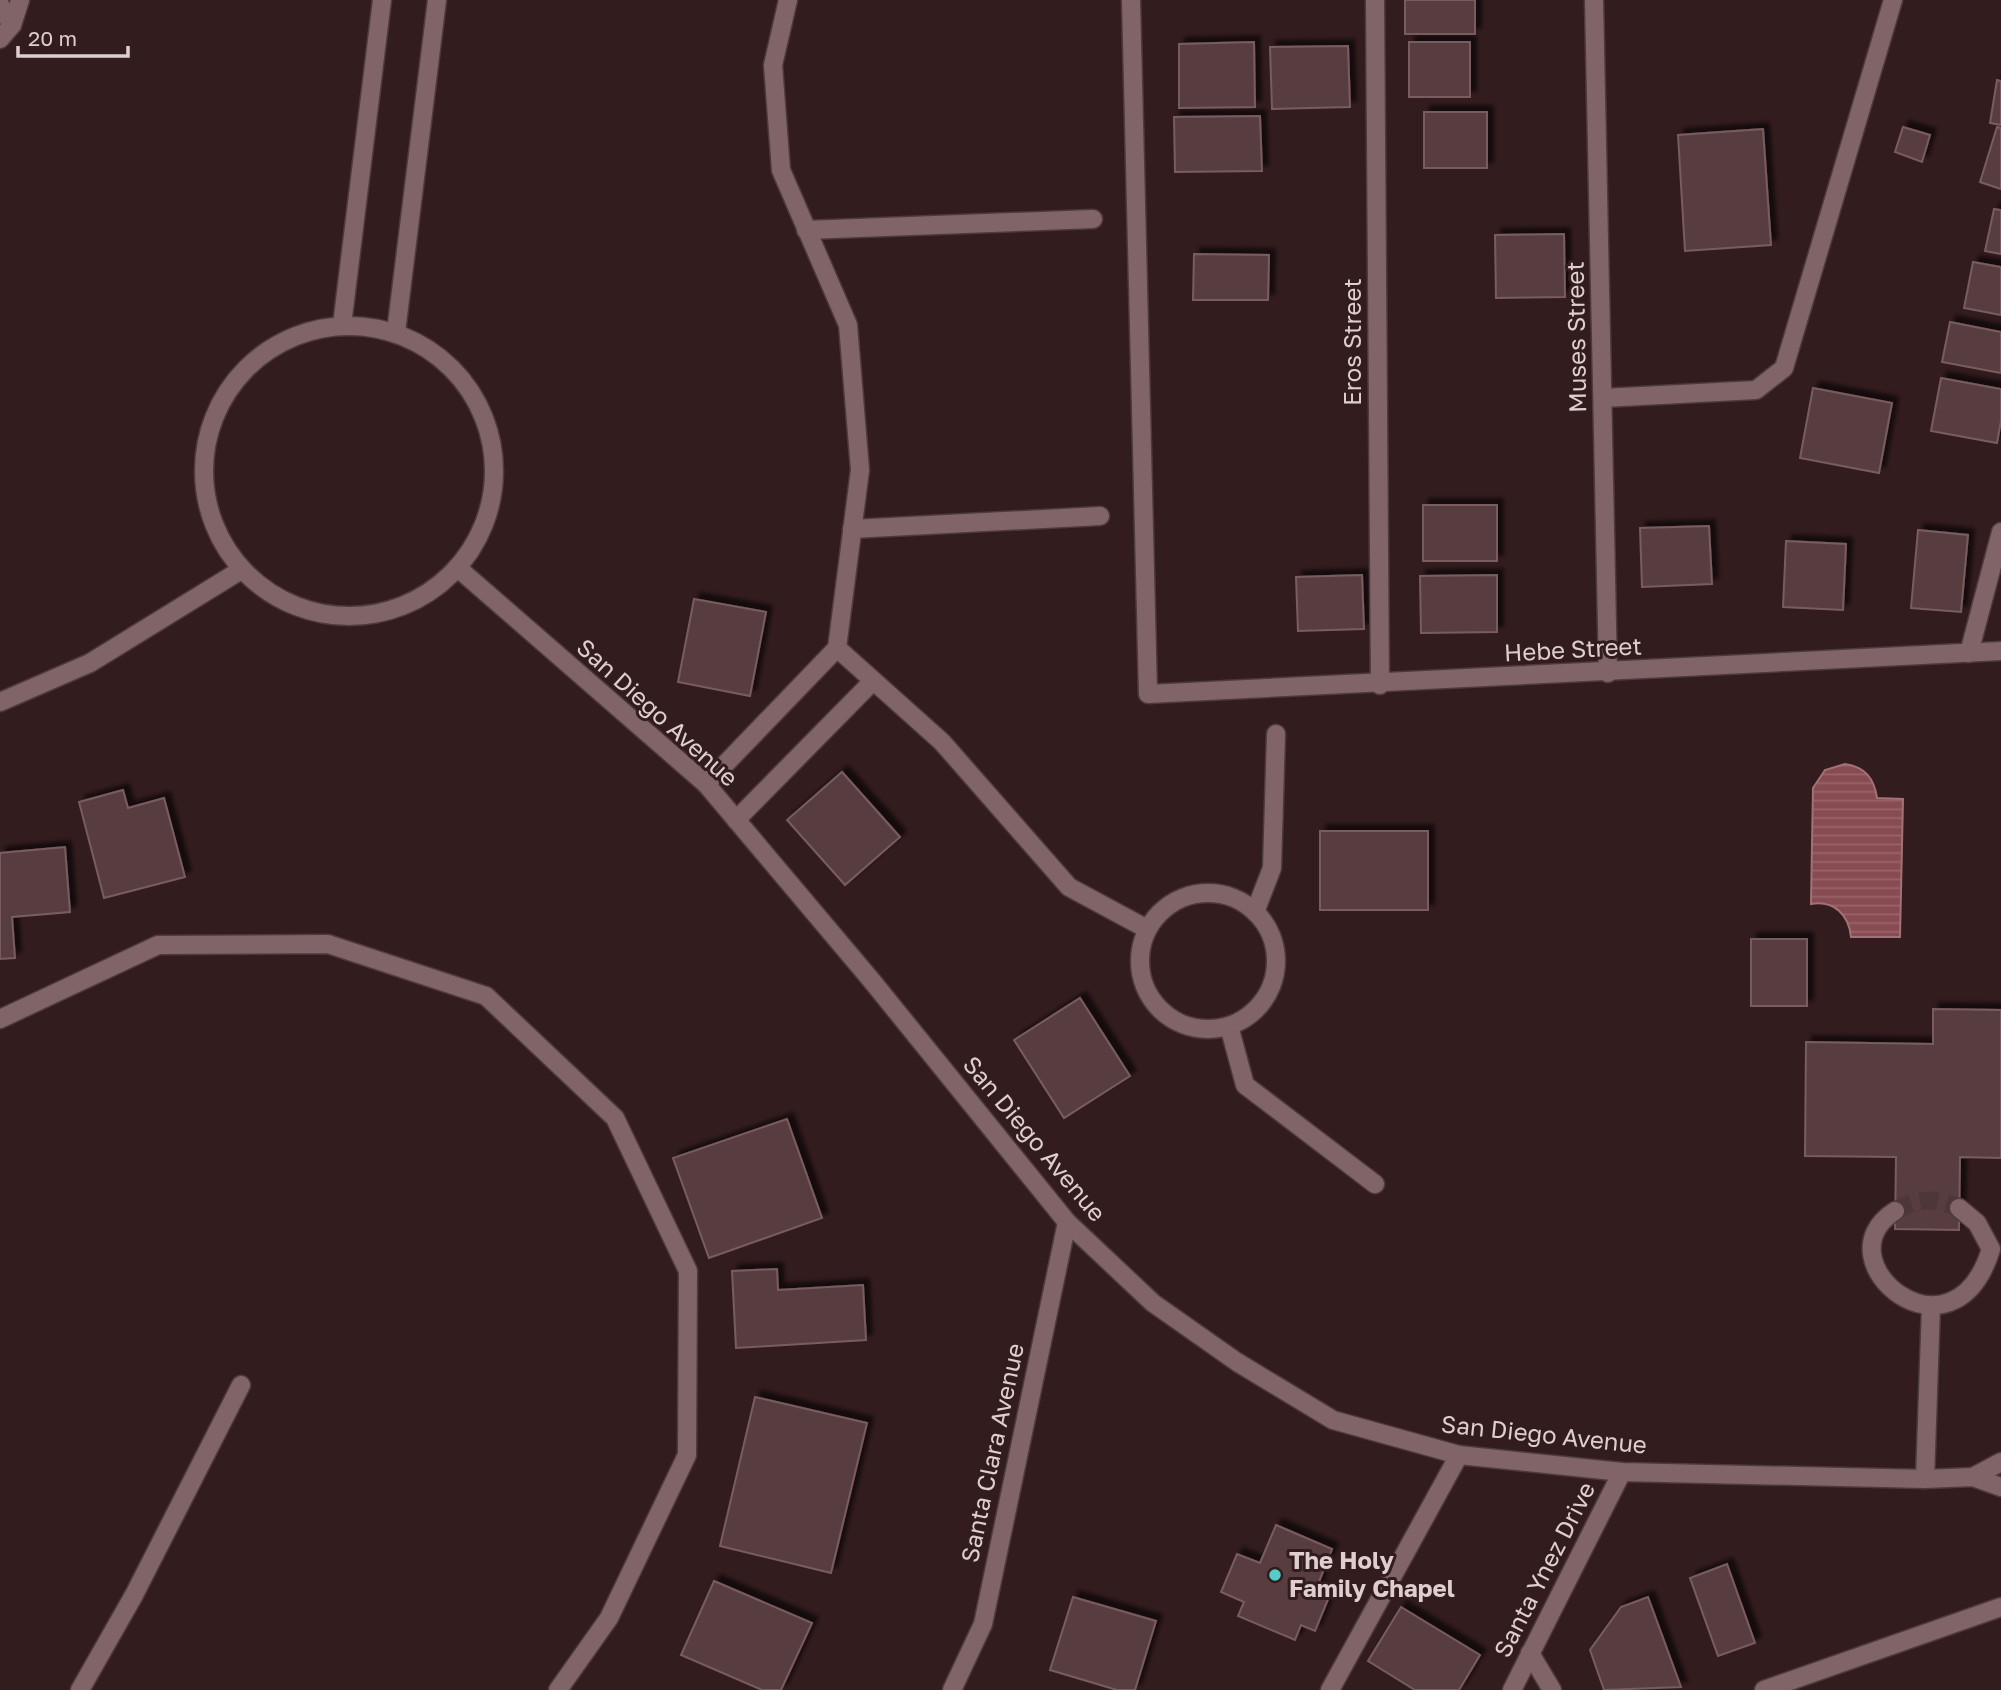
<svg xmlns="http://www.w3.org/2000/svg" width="2001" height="1690" font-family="'Golos Text',sans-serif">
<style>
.water{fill:url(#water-rules);stroke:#a27278;stroke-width:2}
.building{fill:#583e40;stroke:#795c5f;stroke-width:2;filter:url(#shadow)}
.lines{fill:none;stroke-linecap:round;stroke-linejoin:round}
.minor-tunnel{stroke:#4d3739;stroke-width:18;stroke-dasharray:18 9;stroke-linecap:butt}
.minor-casing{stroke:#4d3a3c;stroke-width:21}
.minor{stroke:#816467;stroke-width:18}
.poi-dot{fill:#53cdca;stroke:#331c1e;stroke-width:2.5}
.labels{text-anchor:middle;stroke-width:6;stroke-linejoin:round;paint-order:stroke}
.street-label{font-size:24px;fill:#dececf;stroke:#331c1e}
.poi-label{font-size:24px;font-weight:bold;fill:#dececf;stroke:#331c1e;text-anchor:start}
</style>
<defs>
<pattern id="water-rules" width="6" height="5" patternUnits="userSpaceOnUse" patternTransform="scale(1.75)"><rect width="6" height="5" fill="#884b52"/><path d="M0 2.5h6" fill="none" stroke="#98646a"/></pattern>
<filter id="shadow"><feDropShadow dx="6" dy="-6" stdDeviation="2" flood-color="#0009"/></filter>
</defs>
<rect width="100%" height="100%" fill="#331c1e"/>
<path class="water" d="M 1845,764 C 1865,767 1874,778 1877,798 L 1903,799 L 1900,937 L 1851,937 C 1849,915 1834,900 1811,904 L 1813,788 L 1825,770 Z"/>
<g class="building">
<rect x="1405" y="0" width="70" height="34"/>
<path d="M 1254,42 L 1255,107 L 1179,108 L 1179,44 Z"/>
<rect x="1409" y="42" width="61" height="55"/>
<path d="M 1348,46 L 1350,107 L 1272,109 L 1270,47 Z"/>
<path d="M 1997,80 L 2001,81 L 2001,125 L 1990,123 Z"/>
<rect x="1424" y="112" width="63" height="56"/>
<path d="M 1260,116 L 1262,171 L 1175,172 L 1174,117 Z"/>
<path d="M 1903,127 L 1930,135 L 1922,162 L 1895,152 Z"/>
<path d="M 1997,127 L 2001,128 L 2001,189 L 1980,182 Z"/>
<path d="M 1763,129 L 1771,245 L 1685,251 L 1678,135 Z"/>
<path d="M 1994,209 L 2001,210 L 2001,254 L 1985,251 Z"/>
<path d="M 1564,234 L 1565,297 L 1496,298 L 1495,235 Z"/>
<path d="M 1194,254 L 1269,255 L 1268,300 L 1193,300 Z"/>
<path d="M 1973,262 L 2001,267 L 2001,315 L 1964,308 Z"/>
<path d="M 1950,322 L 2001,332 L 2001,373 L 1942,362 Z"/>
<path d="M 1941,378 L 2001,389 L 2001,421 L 1997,443 L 1931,431 Z"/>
<path d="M 1813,388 L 1892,403 L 1879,473 L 1800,458 Z"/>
<rect x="1423" y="505" width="74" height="56"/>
<path d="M 1709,526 L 1712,584 L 1642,587 L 1640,528 Z"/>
<path d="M 1918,530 L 1968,535 L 1961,612 L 1911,608 Z"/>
<path d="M 1786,541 L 1846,544 L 1843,610 L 1783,607 Z"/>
<path d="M 1362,575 L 1364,629 L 1298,631 L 1296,577 Z"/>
<path d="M 1497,575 L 1497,632 L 1421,633 L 1420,576 Z"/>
<path d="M 694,599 L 766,612 L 750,696 L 678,682 Z"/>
<path d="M 842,772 L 900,837 L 845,885 L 787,820 Z"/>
<path d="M 123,790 L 128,808 L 164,798 L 185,877 L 104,898 L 79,802 Z"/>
<rect x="1320" y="831" width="108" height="79"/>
<path d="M 65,847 L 70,912 L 12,917 L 15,958 L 0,959 L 0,853 Z"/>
<rect x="1751" y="939" width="56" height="67"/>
<path d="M 1080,998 L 1130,1076 L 1064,1118 L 1014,1040 Z"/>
<path d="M 1933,1009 L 2001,1010 L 2001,1158 L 1960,1157 L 1959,1230 L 1895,1229 L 1896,1157 L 1805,1156 L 1806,1042 L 1933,1044 Z"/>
<path d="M 787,1119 L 822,1218 L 709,1258 L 673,1158 Z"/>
<path d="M 777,1269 L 778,1290 L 863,1285 L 866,1340 L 736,1348 L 732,1271 Z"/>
<path d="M 755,1397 L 867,1423 L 831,1573 L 720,1546 Z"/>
<path d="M 1276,1525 L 1332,1549 L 1317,1587 L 1331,1592 L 1315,1631 L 1301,1625 L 1295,1640 L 1238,1616 L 1244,1602 L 1221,1592 L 1237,1554 L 1260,1563 Z"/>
<path d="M 1727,1564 L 1755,1643 L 1718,1656 L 1690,1578 Z"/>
<path d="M 714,1581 L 812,1623 L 781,1690 L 762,1690 L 681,1655 Z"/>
<path d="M 1073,1597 L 1156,1621 L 1135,1690 L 1117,1690 L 1050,1670 Z"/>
<path d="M 1648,1597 L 1681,1687 L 1604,1690 L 1590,1650 L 1621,1607 Z"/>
<path d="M 1401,1607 L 1480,1655 L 1459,1690 L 1415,1690 L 1368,1661 Z"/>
</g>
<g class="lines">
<path class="minor-tunnel" d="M 1895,1211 C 1917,1198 1937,1197 1959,1208"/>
<g class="minor-casing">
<g id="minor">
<path d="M 788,0 L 773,65 L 781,170 L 848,325 L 860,470 L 837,648"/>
<path d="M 1131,0 L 1148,694 L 2001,651"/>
<path d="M 1375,0 L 1380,685"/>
<path d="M 1594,0 L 1608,673"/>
<path d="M 0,5 L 12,25"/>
<path d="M 0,39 L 12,25 L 20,0"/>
<path d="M 806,230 L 1093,219"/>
<path d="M 342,325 L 382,0"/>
<circle cx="349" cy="471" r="145"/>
<path d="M 396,332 L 437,0"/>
<path d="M 1603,398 L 1756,390 L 1784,368 L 1893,0"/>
<path d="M 852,529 L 1100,516"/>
<path d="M 459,569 L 706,784 L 872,981 L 1067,1222 L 1153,1303 L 1237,1362 L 1333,1420 L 1459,1455 L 1622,1472 L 1925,1479 L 1973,1477 L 2001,1487"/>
<path d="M 837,648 L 942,742 L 1069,887 L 1147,929"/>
<path d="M 1969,653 L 2001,532"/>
<path d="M 0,702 L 90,663 L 241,570"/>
<path d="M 706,784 L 837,648"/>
<path d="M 736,820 L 872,682"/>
<circle cx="1208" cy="961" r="68"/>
<path d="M 1255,912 L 1272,868 L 1276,734"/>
<path d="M 0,1019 L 158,945 L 328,944 L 486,996 L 615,1118 L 688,1271 L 687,1455 L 609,1618 L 558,1690"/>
<path d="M 1229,1026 L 1245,1085 L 1375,1184"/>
<path d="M 1895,1211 C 1818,1260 1953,1373 1991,1249 L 1977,1223 L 1959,1208"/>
<path d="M 1973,1477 L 2001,1462"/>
<path d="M 1925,1479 L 1931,1306"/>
<path d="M 1530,1653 L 1552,1690"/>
<path d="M 80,1690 L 134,1595 L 241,1385"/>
<path d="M 952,1690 L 983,1624 L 1067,1222"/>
<path d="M 1330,1690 L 1459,1455"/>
<path d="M 1512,1690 L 1622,1472"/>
<path d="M 1764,1690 L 2001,1607"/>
</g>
</g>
<use href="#minor" class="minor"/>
</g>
<circle class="poi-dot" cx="1275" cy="1575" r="7"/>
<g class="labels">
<g class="street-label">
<text transform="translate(1577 337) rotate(-91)" y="8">Muses Street</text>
<text transform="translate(1353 342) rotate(-90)" y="8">Eros Street</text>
<text transform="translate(1573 650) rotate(-3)" y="8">Hebe Street</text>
<text transform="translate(657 713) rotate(42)" y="8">San Diego Avenue</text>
<text transform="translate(1034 1139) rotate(50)" y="8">San Diego Avenue</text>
<text transform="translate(1544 1435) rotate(6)" y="8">San Diego Avenue</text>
<text transform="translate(993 1453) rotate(-78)" y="8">Santa Clara Avenue</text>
<text transform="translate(1545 1570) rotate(-63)" y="8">Santa Ynez Drive</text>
</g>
<g class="poi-label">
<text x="1289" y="1569">The Holy<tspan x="1289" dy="28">Family Chapel</tspan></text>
</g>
</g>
<path d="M18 46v10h110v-10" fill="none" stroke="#dececf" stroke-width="3.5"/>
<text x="28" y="46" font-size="21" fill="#dececf" stroke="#331c1e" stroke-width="5" paint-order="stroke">20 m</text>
</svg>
